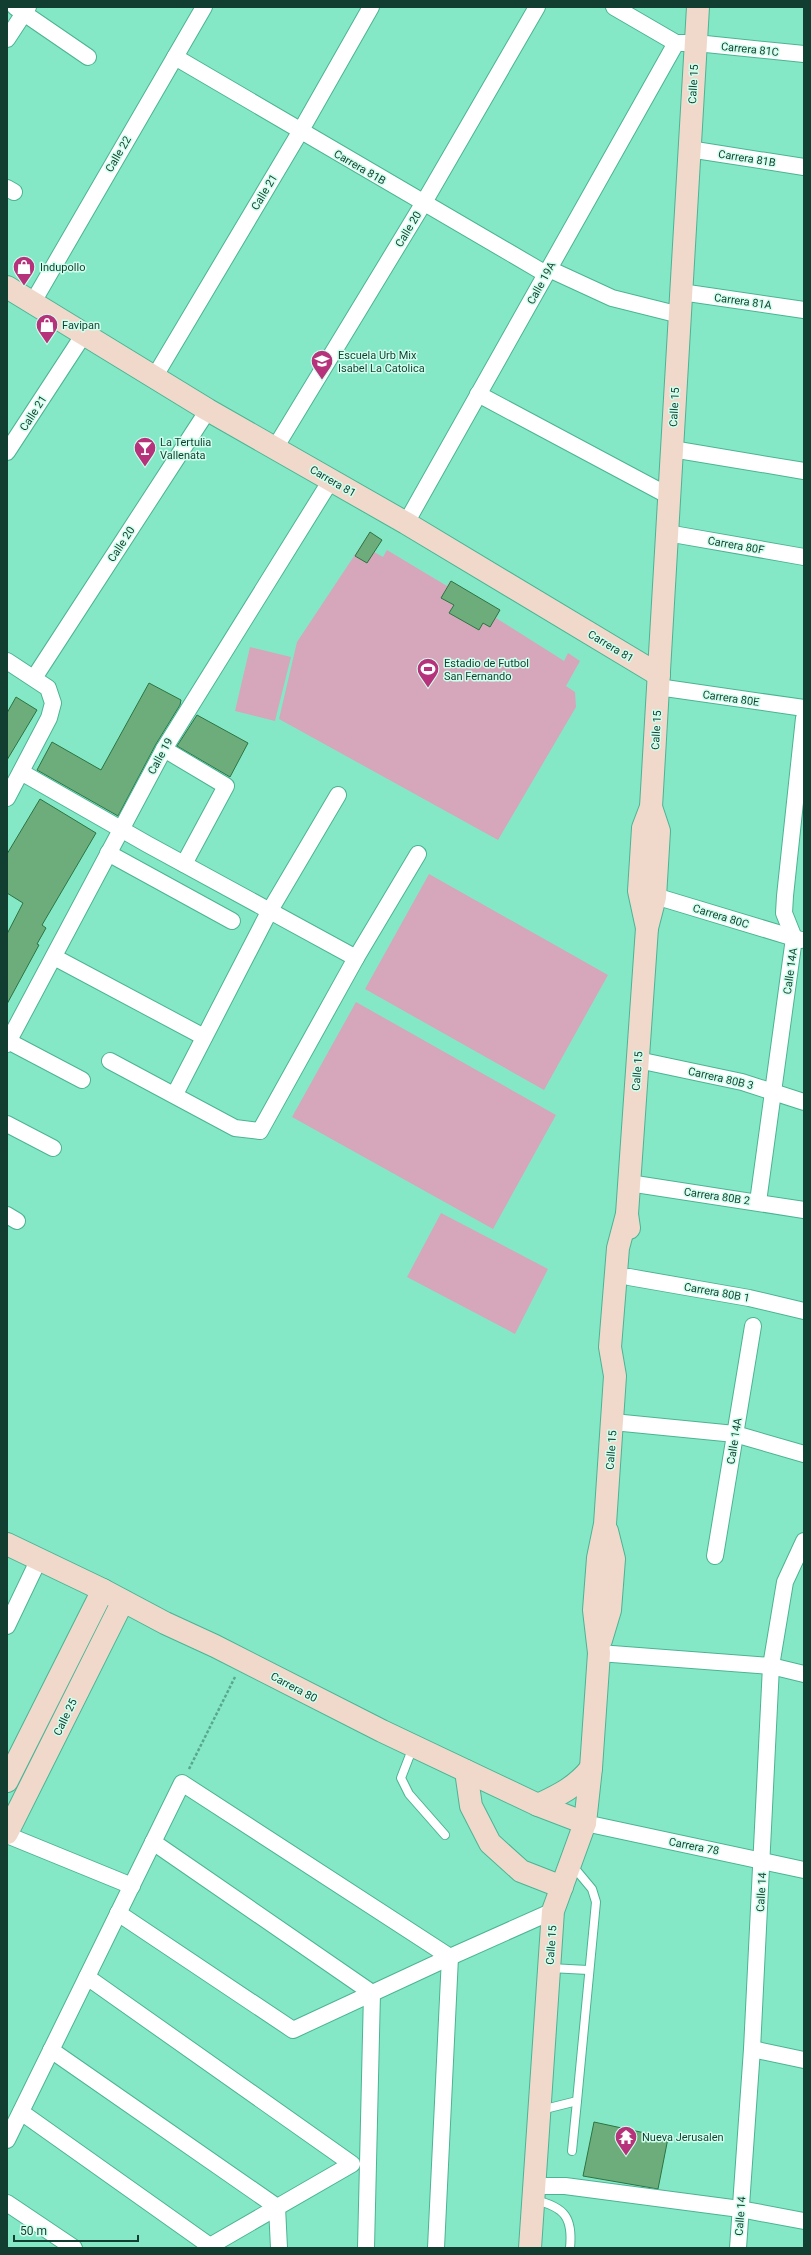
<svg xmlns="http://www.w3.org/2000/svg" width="811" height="2255" font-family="Roboto,sans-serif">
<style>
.green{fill:#d6a6bb}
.building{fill:#6dad7b;stroke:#2c7442}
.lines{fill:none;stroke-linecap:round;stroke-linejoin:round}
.lane-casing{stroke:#4cb394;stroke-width:10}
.street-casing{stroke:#4cb394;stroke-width:18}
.secondary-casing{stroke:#4cb394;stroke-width:24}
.path{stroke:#59a88e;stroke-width:2.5;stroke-dasharray:3 2;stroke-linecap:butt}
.lane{stroke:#fff;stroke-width:8}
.street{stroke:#fff;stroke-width:16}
.secondary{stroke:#f0d9cb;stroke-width:22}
.labels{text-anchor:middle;stroke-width:3;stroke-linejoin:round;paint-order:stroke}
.street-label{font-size:11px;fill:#123e31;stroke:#d0ffed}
.poi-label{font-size:11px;fill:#123e31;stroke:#d0ffed;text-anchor:start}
</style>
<rect width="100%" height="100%" fill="#84e8c7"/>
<g class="green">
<path d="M 370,532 L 374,552 L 383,557 L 387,550 L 447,586 L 450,581 L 455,584 L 500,610 L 496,618 L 561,659 L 564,661 L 568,653 L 580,661 L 566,686 L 575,692 L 576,707 L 498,840 L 279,719 L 297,642 Z"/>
<path d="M 250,647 L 291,657 L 275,721 L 235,711 Z"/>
<path d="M 429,874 L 608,975 L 544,1090 L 365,989 Z"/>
<path d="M 356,1002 L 556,1115 L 493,1229 L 292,1117 Z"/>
<path d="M 441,1213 L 548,1269 L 515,1334 L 407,1277 Z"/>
</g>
<g class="building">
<path d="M 370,532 L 382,540 L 367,563 L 355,556 Z"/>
<path d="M 451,581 L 500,610 L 490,627 L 483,623 L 479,630 L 449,613 L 454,605 L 441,598 Z"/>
<path d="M 149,683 L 181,700 L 180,705 L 156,744 L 118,816 L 37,770 L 52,742 L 101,770 Z"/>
<path d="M 16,697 L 37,710 L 7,760 L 7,713 Z"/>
<path d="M 197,715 L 248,743 L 230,777 L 177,746 Z"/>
<path d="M 40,799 L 96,833 L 42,925 L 46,928 L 37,944 L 39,945 L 7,1004 L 7,934 L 23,903 L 7,893 L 7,854 Z"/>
<path d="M 594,2122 L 668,2138 L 658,2189 L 583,2176 Z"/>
</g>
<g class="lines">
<g class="lane-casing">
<g id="lane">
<path d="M 413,1747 L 401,1778 L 409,1794 L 445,1835"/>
<path d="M 550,1968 L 588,1970"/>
<path d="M 541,2110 L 577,2101 L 596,1902 L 592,1889 L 572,1865"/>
<path d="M 572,2151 L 577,2101"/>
<path d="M 535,2200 C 565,2207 573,2218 570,2248"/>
</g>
</g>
<g class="street-casing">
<g id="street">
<path d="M 15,7 L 88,57"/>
<path d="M 614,7 L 676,43 L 696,43 L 804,54"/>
<path d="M 7,39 L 28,7"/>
<path d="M 175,57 L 546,274"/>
<path d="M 689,149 L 804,167"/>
<path d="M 7,188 L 14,192"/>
<path d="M 549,269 L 612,298 L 680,315"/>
<path d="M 681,292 L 804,310"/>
<path d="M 33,302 L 204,7"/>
<path d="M 155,376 L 300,132 L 371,7"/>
<path d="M 478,394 L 669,496"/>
<path d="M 275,448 L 423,204 L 537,7"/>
<path d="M 672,449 L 804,471"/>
<path d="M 7,452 L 84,334"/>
<path d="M 406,523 L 676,43"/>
<path d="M 667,533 L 804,557"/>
<path d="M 7,661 L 48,688 L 53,703 L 49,718 L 7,798"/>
<path d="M 34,678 L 208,410"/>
<path d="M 658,687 L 804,708"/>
<path d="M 164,749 L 226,786 L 184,864"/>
<path d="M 21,772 L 147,844 L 356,958"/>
<path d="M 108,853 L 232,921"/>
<path d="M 645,893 L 801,940"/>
<path d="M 54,957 L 204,1037"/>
<path d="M 8,1041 L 82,1080"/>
<path d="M 7,1044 L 164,749 L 331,480"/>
<path d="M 638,1060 L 742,1082 L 804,1102"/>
<path d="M 110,1061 L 235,1128 L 260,1131 L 356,958 L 418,854"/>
<path d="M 175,1094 L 269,912 L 338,795"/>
<path d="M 7,1124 L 53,1148"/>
<path d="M 629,1183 L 804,1210"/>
<path d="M 758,1202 L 794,938 L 784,913 L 785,896 L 804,718"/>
<path d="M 7,1215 L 17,1221"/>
<path d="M 629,1277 L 749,1298 L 804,1311"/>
<path d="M 613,1422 L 735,1434 L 804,1454"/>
<path d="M 715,1556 L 753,1326"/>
<path d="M 7,1626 L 39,1559"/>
<path d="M 599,1653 L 771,1666 L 804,1674"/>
<path d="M 585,1823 L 804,1870"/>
<path d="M 7,1835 L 132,1886"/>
<path d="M 153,1842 L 372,1993 L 366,2248"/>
<path d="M 118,1913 L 293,2030 L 450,1957 L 553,1911"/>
<path d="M 87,1977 L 352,2164 L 210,2246"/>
<path d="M 752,2049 L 804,2060"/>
<path d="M 51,2050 L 277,2207 L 279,2248"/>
<path d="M 21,2112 L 210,2246"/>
<path d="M 7,2140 L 182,1783 L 450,1957"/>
<path d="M 534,2186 L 565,2186 L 740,2209 L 804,2221"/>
<path d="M 7,2203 L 74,2248"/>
<path d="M 436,2248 L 450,1957"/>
<path d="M 738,2248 L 752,2049 L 771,1666 L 785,1582 L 804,1541"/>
</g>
</g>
<g class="secondary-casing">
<g id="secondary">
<path d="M 7,287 L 208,410 L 406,523 L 659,675"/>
<path d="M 647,928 L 639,891 L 643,828 L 651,807 L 698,7"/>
<path d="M 629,1228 L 627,1214 L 647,928 L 655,897 L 659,831 L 651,807"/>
<path d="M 7,1544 L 103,1590 L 165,1623 L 215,1646 L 382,1731 L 538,1805 L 585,1823"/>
<path d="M 601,1640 L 610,1610 L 614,1559 L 607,1531"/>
<path d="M 466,1771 L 471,1806 L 490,1843 L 521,1871 L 562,1887"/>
<path d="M 7,1781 L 103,1590"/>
<path d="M 538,1805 C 559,1795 576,1787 591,1768"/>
<path d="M 7,1833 L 123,1601"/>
<path d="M 530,2248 L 553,1911 L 585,1823 L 591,1768 L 599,1653 L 594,1610 L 598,1558 L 605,1524 L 615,1376 L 610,1347 L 618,1248 L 627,1214"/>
</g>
</g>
<path class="path" d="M 189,1769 L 235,1677"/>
<use href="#lane" class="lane"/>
<use href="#street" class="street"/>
<use href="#secondary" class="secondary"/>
</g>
<defs>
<g id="shop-pin" transform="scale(1.15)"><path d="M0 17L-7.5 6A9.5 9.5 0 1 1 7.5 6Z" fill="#b6337c" stroke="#d0ffed"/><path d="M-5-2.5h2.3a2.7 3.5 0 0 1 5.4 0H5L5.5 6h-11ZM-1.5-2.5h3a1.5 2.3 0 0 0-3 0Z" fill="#fff"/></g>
<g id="school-pin" transform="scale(1.15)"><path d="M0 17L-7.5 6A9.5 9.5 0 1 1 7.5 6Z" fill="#b6337c" stroke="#d0ffed"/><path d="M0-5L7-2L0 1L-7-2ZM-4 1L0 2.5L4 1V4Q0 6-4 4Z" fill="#fff"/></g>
<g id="bar-pin" transform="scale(1.15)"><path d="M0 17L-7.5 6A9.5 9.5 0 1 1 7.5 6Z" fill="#b6337c" stroke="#d0ffed"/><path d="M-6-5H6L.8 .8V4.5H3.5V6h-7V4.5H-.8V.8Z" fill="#fff"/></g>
<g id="stadium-pin" transform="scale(1.15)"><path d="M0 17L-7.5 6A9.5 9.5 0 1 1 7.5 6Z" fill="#b6337c" stroke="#d0ffed"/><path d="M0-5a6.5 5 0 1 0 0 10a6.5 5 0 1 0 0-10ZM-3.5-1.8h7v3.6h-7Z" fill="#fff"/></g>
<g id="temple-pin" transform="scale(1.15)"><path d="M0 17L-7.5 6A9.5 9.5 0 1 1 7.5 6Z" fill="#b6337c" stroke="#d0ffed"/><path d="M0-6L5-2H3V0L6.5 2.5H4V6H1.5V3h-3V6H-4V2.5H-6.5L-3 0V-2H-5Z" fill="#fff"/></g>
</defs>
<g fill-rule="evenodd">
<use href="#shop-pin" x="24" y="267"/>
<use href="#shop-pin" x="47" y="325"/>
<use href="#school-pin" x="322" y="361"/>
<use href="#bar-pin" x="145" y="448"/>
<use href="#stadium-pin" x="428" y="669"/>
<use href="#temple-pin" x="626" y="2137"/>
</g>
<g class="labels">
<g class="street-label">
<text transform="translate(750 49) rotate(6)" y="4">Carrera 81C</text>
<text transform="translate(693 84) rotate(-87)" y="4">Calle 15</text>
<text transform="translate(118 154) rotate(-60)" y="4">Calle 22</text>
<text transform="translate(747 158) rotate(9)" y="4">Carrera 81B</text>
<text transform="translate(360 167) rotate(30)" y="4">Carrera 81B</text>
<text transform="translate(264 192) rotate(-59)" y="4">Calle 21</text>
<text transform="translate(408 229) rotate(-59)" y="4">Calle 20</text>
<text transform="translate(541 283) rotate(-61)" y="4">Calle 19A</text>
<text transform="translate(743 301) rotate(8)" y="4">Carrera 81A</text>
<text transform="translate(674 407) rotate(-87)" y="4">Calle 15</text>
<text transform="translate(33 413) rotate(-57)" y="4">Calle 21</text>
<text transform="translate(333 481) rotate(30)" y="4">Carrera 81</text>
<text transform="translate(121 544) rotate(-57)" y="4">Calle 20</text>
<text transform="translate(736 545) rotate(10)" y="4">Carrera 80F</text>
<text transform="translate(611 646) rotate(31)" y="4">Carrera 81</text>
<text transform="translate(731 698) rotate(8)" y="4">Carrera 80E</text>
<text transform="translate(656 730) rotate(-87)" y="4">Calle 15</text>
<text transform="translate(160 756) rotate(-61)" y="4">Calle 19</text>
<text transform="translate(721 916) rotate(17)" y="4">Carrera 80C</text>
<text transform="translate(790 971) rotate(-82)" y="4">Calle 14A</text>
<text transform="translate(637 1071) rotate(-86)" y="4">Calle 15</text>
<text transform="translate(721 1078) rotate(13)" y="4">Carrera 80B 3</text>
<text transform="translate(717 1196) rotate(8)" y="4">Carrera 80B 2</text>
<text transform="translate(717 1292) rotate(10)" y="4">Carrera 80B 1</text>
<text transform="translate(734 1441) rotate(-81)" y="4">Calle 14A</text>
<text transform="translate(611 1450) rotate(-86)" y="4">Calle 15</text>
<text transform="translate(294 1687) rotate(28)" y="4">Carrera 80</text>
<text transform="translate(65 1717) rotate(-64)" y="4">Calle 25</text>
<text transform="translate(694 1846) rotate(11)" y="4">Carrera 78</text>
<text transform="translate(761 1892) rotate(-87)" y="4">Calle 14</text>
<text transform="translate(551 1945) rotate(-86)" y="4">Calle 15</text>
<text transform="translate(740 2216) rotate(-86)" y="4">Calle 14</text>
</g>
<g class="poi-label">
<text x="40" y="271">Indupollo</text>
<text x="62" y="329">Favipan</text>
<text x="338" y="359">Escuela Urb Mix<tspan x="338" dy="13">Isabel La Catolica</tspan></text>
<text x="160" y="446">La Tertulia<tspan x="160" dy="13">Vallenata</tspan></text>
<text x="444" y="667">Estadio de Futbol<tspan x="444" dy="13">San Fernando</tspan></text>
<text x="642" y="2141">Nueva Jerusalen</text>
</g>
</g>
<rect width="811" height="2255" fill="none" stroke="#123e31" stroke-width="16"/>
<path d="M14 2235v6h124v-6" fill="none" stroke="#123e31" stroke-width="2"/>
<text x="20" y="2235" font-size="12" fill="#123e31" stroke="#d0ffed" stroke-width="3" paint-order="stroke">50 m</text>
</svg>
